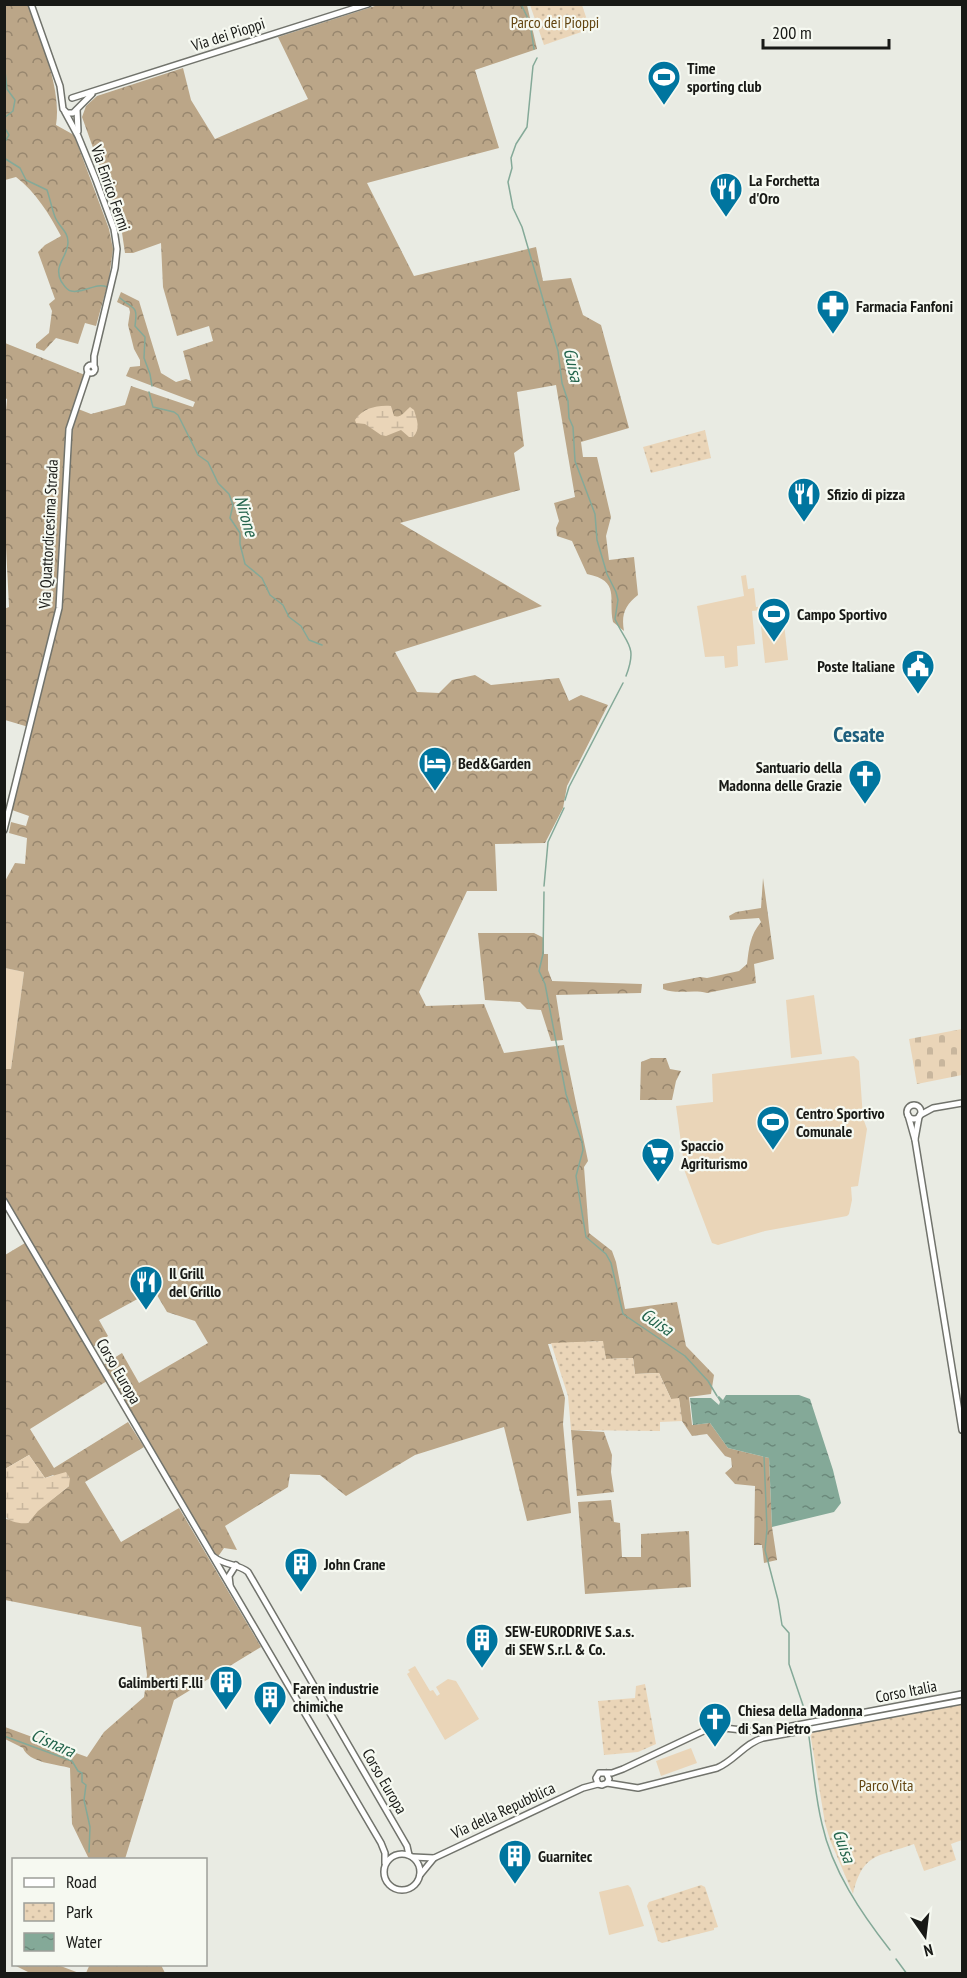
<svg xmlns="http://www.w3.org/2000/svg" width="967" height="1978" font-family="'PT Sans Narrow',sans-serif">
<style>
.grass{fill:#ead5b8}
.forest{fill:url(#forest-crowns)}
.wetland{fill:url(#wetland-marsh)}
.cemetery{fill:url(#cemetery-stones)}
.park{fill:url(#park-dots)}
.water{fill:url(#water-ripples)}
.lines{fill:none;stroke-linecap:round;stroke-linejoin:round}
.stream{stroke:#84a998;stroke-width:1.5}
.tertiary-casing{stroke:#71736c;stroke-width:8}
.tertiary{stroke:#fff;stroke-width:5}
.labels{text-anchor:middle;stroke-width:4.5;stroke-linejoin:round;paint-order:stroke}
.park-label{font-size:16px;fill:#634511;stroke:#f6f9f1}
.street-label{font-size:16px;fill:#181916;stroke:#f6f9f1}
.poi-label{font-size:16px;font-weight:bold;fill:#181916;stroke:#f6f9f1;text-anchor:start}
.water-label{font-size:18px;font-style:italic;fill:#23644c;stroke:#f6f9f1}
.district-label{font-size:22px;font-weight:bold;fill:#1d5e7c;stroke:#f6f9f1}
</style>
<defs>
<pattern id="forest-crowns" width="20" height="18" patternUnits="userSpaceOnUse" patternTransform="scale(1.5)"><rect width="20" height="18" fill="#bba688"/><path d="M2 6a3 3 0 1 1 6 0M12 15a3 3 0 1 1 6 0" fill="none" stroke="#97866e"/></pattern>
<pattern id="wetland-marsh" width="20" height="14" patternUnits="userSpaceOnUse" patternTransform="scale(1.5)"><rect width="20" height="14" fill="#ead5b8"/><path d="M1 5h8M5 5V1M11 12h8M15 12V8" fill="none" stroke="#c8b69d"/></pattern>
<pattern id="cemetery-stones" width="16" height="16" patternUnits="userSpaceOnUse" patternTransform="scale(1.5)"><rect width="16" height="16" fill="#ead5b8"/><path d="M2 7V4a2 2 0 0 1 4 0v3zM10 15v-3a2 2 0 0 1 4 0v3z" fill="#c8b69d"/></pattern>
<pattern id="park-dots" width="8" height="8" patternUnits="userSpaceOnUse" patternTransform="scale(1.5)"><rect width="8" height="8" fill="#ead5b8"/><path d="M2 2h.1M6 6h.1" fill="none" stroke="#c8b69d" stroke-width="1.8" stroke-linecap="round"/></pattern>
<pattern id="water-ripples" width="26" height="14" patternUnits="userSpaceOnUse" patternTransform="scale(1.5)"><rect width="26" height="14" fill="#84a998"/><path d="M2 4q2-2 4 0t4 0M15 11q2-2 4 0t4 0" fill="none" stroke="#6b897b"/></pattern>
</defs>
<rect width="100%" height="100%" fill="#e9ebe3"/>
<g class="grass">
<path d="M 746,575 L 748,589 L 754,588 L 756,607 L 774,606 L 775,608 L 752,611 L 755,644 L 737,646 L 738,666 L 725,668 L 724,656 L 705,657 L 697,606 L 744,596 L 741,576 Z"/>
<path d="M 784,623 L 788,660 L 765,663 L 761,626 Z"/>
<path d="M 5,968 L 24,972 L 11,1069 L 5,1069 Z"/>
<path d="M 814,995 L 822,1054 L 791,1058 L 786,1000 Z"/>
<path d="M 854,1056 L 859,1061 L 863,1118 L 867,1129 L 858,1186 L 851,1187 L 852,1200 L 849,1214 L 847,1216 L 765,1231 L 718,1245 L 712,1243 L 685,1172 L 676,1106 L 713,1102 L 712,1074 Z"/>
<path d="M 415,1666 L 430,1691 L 433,1690 L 437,1696 L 440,1694 L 436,1687 L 448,1679 L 456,1681 L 479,1719 L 445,1740 L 407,1674 L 410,1672 L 408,1670 Z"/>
<path d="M 691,1748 L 697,1763 L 661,1776 L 656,1761 Z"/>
<path d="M 628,1885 L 631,1888 L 644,1926 L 609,1935 L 599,1892 Z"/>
</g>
<g class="forest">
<path d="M 4,5 L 29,5 C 40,40 62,88 56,125 L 74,135 L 109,229 L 113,249 L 109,279 L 96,326 L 85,323 L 78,344 L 56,338 L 44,351 L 36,348 L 36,344 L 49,333 L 52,311 L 49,304 L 55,299 L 38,252 L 45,245 L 61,236 C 49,214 36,192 16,177 L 5,180 Z"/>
<path d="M 378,5 L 527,5 L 537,49 L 475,70 L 499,148 L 367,183 L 414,276 L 536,247 L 543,281 L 571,278 L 583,315 L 601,325 L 629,428 L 581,442 L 583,457 L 597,457 L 611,517 L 606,536 L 609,560 L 634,557 L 638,595 C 625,605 621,615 624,631 L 613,622 C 608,598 621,581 587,574 L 572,541 L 557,536 L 556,528 L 559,521 L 554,503 L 575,497 L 556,385 L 517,392 L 524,446 L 514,453 L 520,490 L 400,523 L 542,606 L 395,652 L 417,692 L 439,693 L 452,680 L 475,675 L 491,685 L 559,678 L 569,701 L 581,695 L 608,705 L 567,786 L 563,808 L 545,843 L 495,844 L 497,891 L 467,891 L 419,992 L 426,1006 L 484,1004 L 504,1053 L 564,1045 L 588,1161 L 584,1167 L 589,1233 L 612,1251 L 616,1262 L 625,1309 L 677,1302 L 686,1346 L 714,1375 L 711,1394 L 689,1397 L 692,1425 L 710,1423 L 728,1448 L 769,1458 L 772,1527 L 777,1560 L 764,1563 L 762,1545 L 754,1545 L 755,1486 L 735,1484 L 725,1473 L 732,1467 L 731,1458 L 725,1456 L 707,1434 L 692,1436 L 682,1421 L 679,1399 L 671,1399 L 659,1373 L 635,1374 L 633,1358 L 606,1359 L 602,1341 L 548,1344 L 565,1398 L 563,1424 L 571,1513 L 527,1521 L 504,1427 L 415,1455 L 346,1496 L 320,1475 L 290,1474 L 288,1487 L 225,1526 L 237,1550 L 224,1548 L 217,1558 L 103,1365 L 122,1353 L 139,1383 L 208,1343 L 195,1321 L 167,1312 L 154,1290 L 99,1320 L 108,1336 L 93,1347 L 5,1196 L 5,1069 L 11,1069 L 24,972 L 5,968 L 4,883 L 15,863 L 25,864 L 27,838 L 9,833 L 11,822 L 26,826 L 29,816 L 12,810 L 32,728 L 5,720 L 4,609 L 9,607 C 6,539 0,468 7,399 L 5,398 L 5,343 L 85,375 L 73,407 L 91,414 L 125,405 L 131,386 L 193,407 L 195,402 L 126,376 L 130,367 L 140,366 L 140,360 L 134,349 L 128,325 L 130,312 L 129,308 L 117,302 L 121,292 L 139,301 L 161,373 L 176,382 L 186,379 L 191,381 L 183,351 L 213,341 L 209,326 L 177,336 L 163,287 L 161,243 L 133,253 L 125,253 L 121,226 L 82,117 L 86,106 L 97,96 L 183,68 L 191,100 L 215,139 L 308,99 L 278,37 Z"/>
<path d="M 763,878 L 774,959 L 754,964 L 756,983 L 707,993 C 693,989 677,995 663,989 L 663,984 L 700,977 L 707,978 L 739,971 L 747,964 C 749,948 750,935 761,922 L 759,918 L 730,920 L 729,916 L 736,912 L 761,908 Z"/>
<path d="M 478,933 L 534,933 L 544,938 L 544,954 L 548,954 L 548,970 L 552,981 L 642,984 L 641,993 L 556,995 L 563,1040 L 551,1041 L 541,1010 L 527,1009 L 520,1002 L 485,1000 Z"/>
<path d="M 651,1058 L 666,1058 L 670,1069 L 681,1071 L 676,1081 L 672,1100 L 640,1100 L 641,1062 Z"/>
<path d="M 25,1243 L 107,1381 L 30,1429 L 54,1468 L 128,1422 L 144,1447 L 85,1482 L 121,1542 L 179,1508 L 261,1647 L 174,1700 L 125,1859 L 89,1859 L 72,1824 L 70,1768 C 56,1764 29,1763 23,1748 L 5,1739 L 5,1727 L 87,1757 L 104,1732 L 144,1697 L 147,1675 L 141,1627 L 5,1600 L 4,1516 L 6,1519 L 28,1523 L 37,1511 L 69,1486 L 53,1475 L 45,1478 L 29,1455 L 5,1469 L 5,1255 Z"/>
<path d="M 571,1430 L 604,1432 L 612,1455 L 611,1472 L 614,1492 L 577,1496 Z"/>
<path d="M 611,1500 L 614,1522 L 620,1523 L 622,1557 L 641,1557 L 641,1534 L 689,1531 L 691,1587 L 585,1594 L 578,1502 Z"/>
<path d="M 13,1961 L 14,1964 L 58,1965 L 79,1973 L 30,1973 L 12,1964 Z"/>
<path d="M 90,1964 L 161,1965 L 165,1973 L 86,1973 Z"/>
</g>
<g class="wetland">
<path d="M 391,406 L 394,416 C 402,418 404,412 410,407 L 414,410 C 417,420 421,429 413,437 L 409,437 L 401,430 L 386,436 L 381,435 L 365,424 L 356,423 L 355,420 C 363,408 377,405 391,406 Z"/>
<path d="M 29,1455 L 45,1478 L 66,1472 L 70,1478 L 69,1486 L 38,1511 L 28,1523 C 20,1524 9,1522 5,1516 L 5,1469 Z"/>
</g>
<path class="cemetery" d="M 962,1029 L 962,1075 L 917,1084 L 909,1039 Z"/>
<g class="park">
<path d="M 530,5 L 582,5 L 590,29 L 544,45 Z"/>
<path d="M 705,430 L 711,458 L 651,473 L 643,447 Z"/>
<path d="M 603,1341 L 606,1359 L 633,1358 L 635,1374 L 659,1373 L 671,1399 L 679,1398 L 682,1421 L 660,1422 L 660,1431 L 571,1430 L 568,1396 L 551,1343 Z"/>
<path d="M 645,1684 L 656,1744 L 638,1752 L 604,1755 L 598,1701 L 635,1698 L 636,1686 Z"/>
<path d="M 962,1704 L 962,1840 L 951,1844 L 956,1860 L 924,1871 L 914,1844 C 878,1857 863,1852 853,1894 L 830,1840 L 825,1823 L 810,1732 Z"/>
<path d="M 701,1885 L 705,1887 L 718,1927 L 714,1928 L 714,1930 L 662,1943 L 658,1941 L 647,1906 L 649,1902 Z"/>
</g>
<path class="water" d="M 726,1395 L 799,1395 L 810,1399 L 833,1470 L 841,1503 L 834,1512 L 772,1527 L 769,1458 L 728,1448 L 710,1423 L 693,1425 L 690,1398 L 711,1398 L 719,1405 L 720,1402 L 717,1397 L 719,1396 L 723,1400 Z"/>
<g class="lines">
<g class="stream">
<path d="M 521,4 L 530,23 L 534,49"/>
<path d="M 537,58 L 533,66 L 527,127 L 516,144 L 511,158 L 512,168 L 508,182 L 513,208 L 522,227 L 558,351 L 562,383 L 568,401 L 569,418 L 573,427 L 575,461 L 595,514 L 597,540 L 607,574 L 616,592 L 618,600 L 615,619 C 626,644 638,645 626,676"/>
<path d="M 4,62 L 7,89 L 15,100 L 13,111 L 4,118"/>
<path d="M 4,127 L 9,135 L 4,143"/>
<path d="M 4,158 L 20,168 L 26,180 L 47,190 C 50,199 52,209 55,217 C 59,227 68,231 68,242 C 68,257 53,265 61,281 C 64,285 66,290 71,291 C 83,294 96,282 107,287"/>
<path d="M 120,298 C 134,310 138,305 135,326 L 145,337 L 144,358 L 150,374 L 152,386"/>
<path d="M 149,392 L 153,407 L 174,412 L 178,415 L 198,455 L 208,462 L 218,483 L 229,494 L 233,505 L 230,518 L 240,533 L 240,544 L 245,564 L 262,578 L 270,595 L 283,605 L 289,617 L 301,626 L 309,640 L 322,645"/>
<path d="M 565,800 L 569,787 L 623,683"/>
<path d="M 544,886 L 548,842 L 564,808"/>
<path d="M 544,892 L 543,954 L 539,971 L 545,984 L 566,1094 L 582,1142 L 583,1150 L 576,1176 L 586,1237 L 606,1254 L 611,1263 L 623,1314 L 685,1356 L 708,1381 L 717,1396"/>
<path d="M 764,1456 L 767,1529 L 765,1550 L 778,1600 L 782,1625 L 789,1633 L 789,1664 L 807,1717"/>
<path d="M 4,1736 L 72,1761 L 78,1771 L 82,1773 L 82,1782 L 86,1785 L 84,1800 L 90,1827 L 89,1852"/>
<path d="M 809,1737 C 813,1765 815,1796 822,1824 C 832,1870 861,1913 890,1950"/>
<path d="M 896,1959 L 907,1974"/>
</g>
<g class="tertiary-casing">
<g id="tertiary">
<path d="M 31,4 L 60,86 L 63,109 L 67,113 L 73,113 L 92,94"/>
<path d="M 72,98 L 368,4"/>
<path d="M 77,110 L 78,131"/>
<path d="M 65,112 L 78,136 L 96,180 L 114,229 L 117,249 L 115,268 L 94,356 L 94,367"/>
<circle cx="91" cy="369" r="4"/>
<path d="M 4,830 L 59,608 L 69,429 L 88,372"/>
<circle cx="914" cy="1112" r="7"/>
<path d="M 908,1115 L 915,1140 L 962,1430"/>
<path d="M 920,1115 L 933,1108 L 962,1103"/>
<path d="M 915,1139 L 919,1117"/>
<path d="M 4,1201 L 381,1843 L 385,1853 L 385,1863"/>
<path d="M 214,1557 C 225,1566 237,1563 248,1572 L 407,1846 L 409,1855"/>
<path d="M 230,1585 L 229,1576 L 236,1565"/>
<path d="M 606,1773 L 609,1779 L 607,1783 L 602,1785 L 598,1784 L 596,1778 L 599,1773 L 612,1773 L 623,1769 L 710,1728 L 724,1728 L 760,1732 L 962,1694"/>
<path d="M 607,1783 L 638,1788 L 717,1768 C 734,1761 745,1743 763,1738 L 962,1701"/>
<circle cx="402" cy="1872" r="18"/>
<path d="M 413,1857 L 434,1858"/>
<path d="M 420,1875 L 434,1858 L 583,1788 L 598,1784"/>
</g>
</g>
<use href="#tertiary" class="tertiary"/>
</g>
<defs>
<g id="stadium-pin" transform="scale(1.725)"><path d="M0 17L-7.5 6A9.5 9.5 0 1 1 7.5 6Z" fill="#00759f" stroke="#f6f9f1"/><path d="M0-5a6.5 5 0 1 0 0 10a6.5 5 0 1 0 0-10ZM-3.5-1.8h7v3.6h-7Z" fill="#fff"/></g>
<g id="restaurant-pin" transform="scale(1.725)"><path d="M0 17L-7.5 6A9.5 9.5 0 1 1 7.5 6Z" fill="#00759f" stroke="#f6f9f1"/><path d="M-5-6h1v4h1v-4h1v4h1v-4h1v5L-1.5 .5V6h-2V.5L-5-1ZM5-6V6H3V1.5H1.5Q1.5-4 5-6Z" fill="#fff"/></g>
<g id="pharmacy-pin" transform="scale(1.725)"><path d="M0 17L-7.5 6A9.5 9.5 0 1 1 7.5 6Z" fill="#00759f" stroke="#f6f9f1"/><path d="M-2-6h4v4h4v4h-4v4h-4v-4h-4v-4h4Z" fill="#fff"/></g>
<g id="civic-pin" transform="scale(1.725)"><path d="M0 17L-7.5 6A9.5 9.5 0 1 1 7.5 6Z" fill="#00759f" stroke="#f6f9f1"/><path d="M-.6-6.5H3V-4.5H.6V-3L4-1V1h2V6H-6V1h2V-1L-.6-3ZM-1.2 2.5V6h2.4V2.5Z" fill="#fff"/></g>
<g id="hotel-pin" transform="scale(1.725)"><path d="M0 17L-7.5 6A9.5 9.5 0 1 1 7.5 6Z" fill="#00759f" stroke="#f6f9f1"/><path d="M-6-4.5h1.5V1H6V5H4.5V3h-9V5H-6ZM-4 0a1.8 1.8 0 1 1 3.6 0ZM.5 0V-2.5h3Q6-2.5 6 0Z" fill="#fff"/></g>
<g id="church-pin" transform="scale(1.725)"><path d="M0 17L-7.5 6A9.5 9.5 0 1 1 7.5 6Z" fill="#00759f" stroke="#f6f9f1"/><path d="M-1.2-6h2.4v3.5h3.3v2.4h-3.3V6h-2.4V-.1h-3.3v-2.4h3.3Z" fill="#fff"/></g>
<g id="supermarket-pin" transform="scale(1.725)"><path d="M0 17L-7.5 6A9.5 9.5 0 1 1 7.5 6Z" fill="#00759f" stroke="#f6f9f1"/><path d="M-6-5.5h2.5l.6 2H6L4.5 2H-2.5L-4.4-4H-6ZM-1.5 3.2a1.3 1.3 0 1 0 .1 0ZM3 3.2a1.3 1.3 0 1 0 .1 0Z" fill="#fff"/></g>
<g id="building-pin" transform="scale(1.725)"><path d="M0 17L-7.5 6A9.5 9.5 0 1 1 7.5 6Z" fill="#00759f" stroke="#f6f9f1"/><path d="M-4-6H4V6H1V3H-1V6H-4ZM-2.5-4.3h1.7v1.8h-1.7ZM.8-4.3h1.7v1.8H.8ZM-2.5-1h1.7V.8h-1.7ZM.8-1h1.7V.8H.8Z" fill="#fff"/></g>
</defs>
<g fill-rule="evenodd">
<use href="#stadium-pin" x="664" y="77"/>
<use href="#restaurant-pin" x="726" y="189"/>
<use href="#pharmacy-pin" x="833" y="306"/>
<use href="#restaurant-pin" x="804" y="494"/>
<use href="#stadium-pin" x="774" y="614"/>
<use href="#civic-pin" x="918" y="666"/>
<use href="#hotel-pin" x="435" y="763"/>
<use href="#church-pin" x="865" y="776"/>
<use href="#stadium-pin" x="773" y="1122"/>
<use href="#supermarket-pin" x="658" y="1154"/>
<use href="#restaurant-pin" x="146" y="1282"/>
<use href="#building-pin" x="301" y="1564"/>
<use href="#building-pin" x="482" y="1640"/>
<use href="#building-pin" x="226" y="1682"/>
<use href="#building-pin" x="270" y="1697"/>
<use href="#church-pin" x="715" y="1719"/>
<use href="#building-pin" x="515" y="1856"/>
</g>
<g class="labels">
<g class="park-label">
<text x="555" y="28">Parco dei Pioppi</text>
<text x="886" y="1791">Parco Vita</text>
</g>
<g class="street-label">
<text transform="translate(228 34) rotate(-18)" y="6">Via dei Pioppi</text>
<text transform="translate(111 188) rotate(71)" y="6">Via Enrico Fermi</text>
<text transform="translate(48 534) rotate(-87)" y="6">Via Quattordicesima Strada</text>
<text transform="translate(119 1371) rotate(60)" y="6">Corso Europa</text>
<text transform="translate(906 1691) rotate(-11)" y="6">Corso Italia</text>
<text transform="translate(385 1781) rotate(60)" y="6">Corso Europa</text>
<text transform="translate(503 1810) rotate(-25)" y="6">Via della Repubblica</text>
</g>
<g class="poi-label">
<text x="687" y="74">Time<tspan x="687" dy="18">sporting club</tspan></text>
<text x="749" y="186">La Forchetta<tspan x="749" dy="18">d'Oro</tspan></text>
<text x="856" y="312">Farmacia Fanfoni</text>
<text x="827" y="500">Sfizio di pizza</text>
<text x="797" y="620">Campo Sportivo</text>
<text x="895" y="672" text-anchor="end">Poste Italiane</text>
<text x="458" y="769">Bed&amp;Garden</text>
<text x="842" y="773" text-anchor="end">Santuario della<tspan x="842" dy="18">Madonna delle Grazie</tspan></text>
<text x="796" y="1119">Centro Sportivo<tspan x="796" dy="18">Comunale</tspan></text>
<text x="681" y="1151">Spaccio<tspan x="681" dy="18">Agriturismo</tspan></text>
<text x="169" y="1279">Il Grill<tspan x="169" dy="18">del Grillo</tspan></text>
<text x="324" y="1570">John Crane</text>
<text x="505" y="1637">SEW-EURODRIVE S.a.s.<tspan x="505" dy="18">di SEW S.r.l. &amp; Co.</tspan></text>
<text x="203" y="1688" text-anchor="end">Galimberti F.lli</text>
<text x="293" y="1694">Faren industrie<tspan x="293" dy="18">chimiche</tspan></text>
<text x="738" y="1716">Chiesa della Madonna<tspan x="738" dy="18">di San Pietro</tspan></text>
<text x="538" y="1862">Guarnitec</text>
</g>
<g class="water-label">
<text transform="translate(573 365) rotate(78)" y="6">Guisa</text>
<text transform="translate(246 516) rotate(74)" y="6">Nirone</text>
<text transform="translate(657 1322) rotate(34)" y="6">Guisa</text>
<text transform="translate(53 1743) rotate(24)" y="6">Cisnara</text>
<text transform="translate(844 1846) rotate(70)" y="6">Guisa</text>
</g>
<g class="district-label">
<text x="859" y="742">Cesate</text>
</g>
</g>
<rect width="967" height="1978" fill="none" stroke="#181916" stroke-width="12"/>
<rect x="12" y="1858" width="195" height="108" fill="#f6f9f1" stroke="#9d9f99" stroke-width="1.5"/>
<rect x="24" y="1878" width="30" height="9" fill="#ffffff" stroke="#9d9f99" stroke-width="1.5"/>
<text x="66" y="1888" font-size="18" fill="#181916">Road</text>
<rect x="24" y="1903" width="30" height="18" fill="url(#park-dots)" stroke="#9d9f99" stroke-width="1.5"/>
<text x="66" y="1918" font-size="18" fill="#181916">Park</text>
<rect x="24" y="1933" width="30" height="18" fill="url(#water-ripples)" stroke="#9d9f99" stroke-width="1.5"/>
<text x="66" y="1948" font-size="18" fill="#181916">Water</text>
<g transform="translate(925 1936) rotate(166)" stroke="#f6f9f1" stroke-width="4.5" paint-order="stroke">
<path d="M0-4.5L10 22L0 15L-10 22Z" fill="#181916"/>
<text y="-9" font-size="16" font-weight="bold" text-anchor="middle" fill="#181916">N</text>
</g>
<path d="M763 39v9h126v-9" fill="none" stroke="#181916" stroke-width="3"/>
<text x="772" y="39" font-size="18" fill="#181916" stroke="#f6f9f1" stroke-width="4.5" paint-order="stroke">200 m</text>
</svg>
